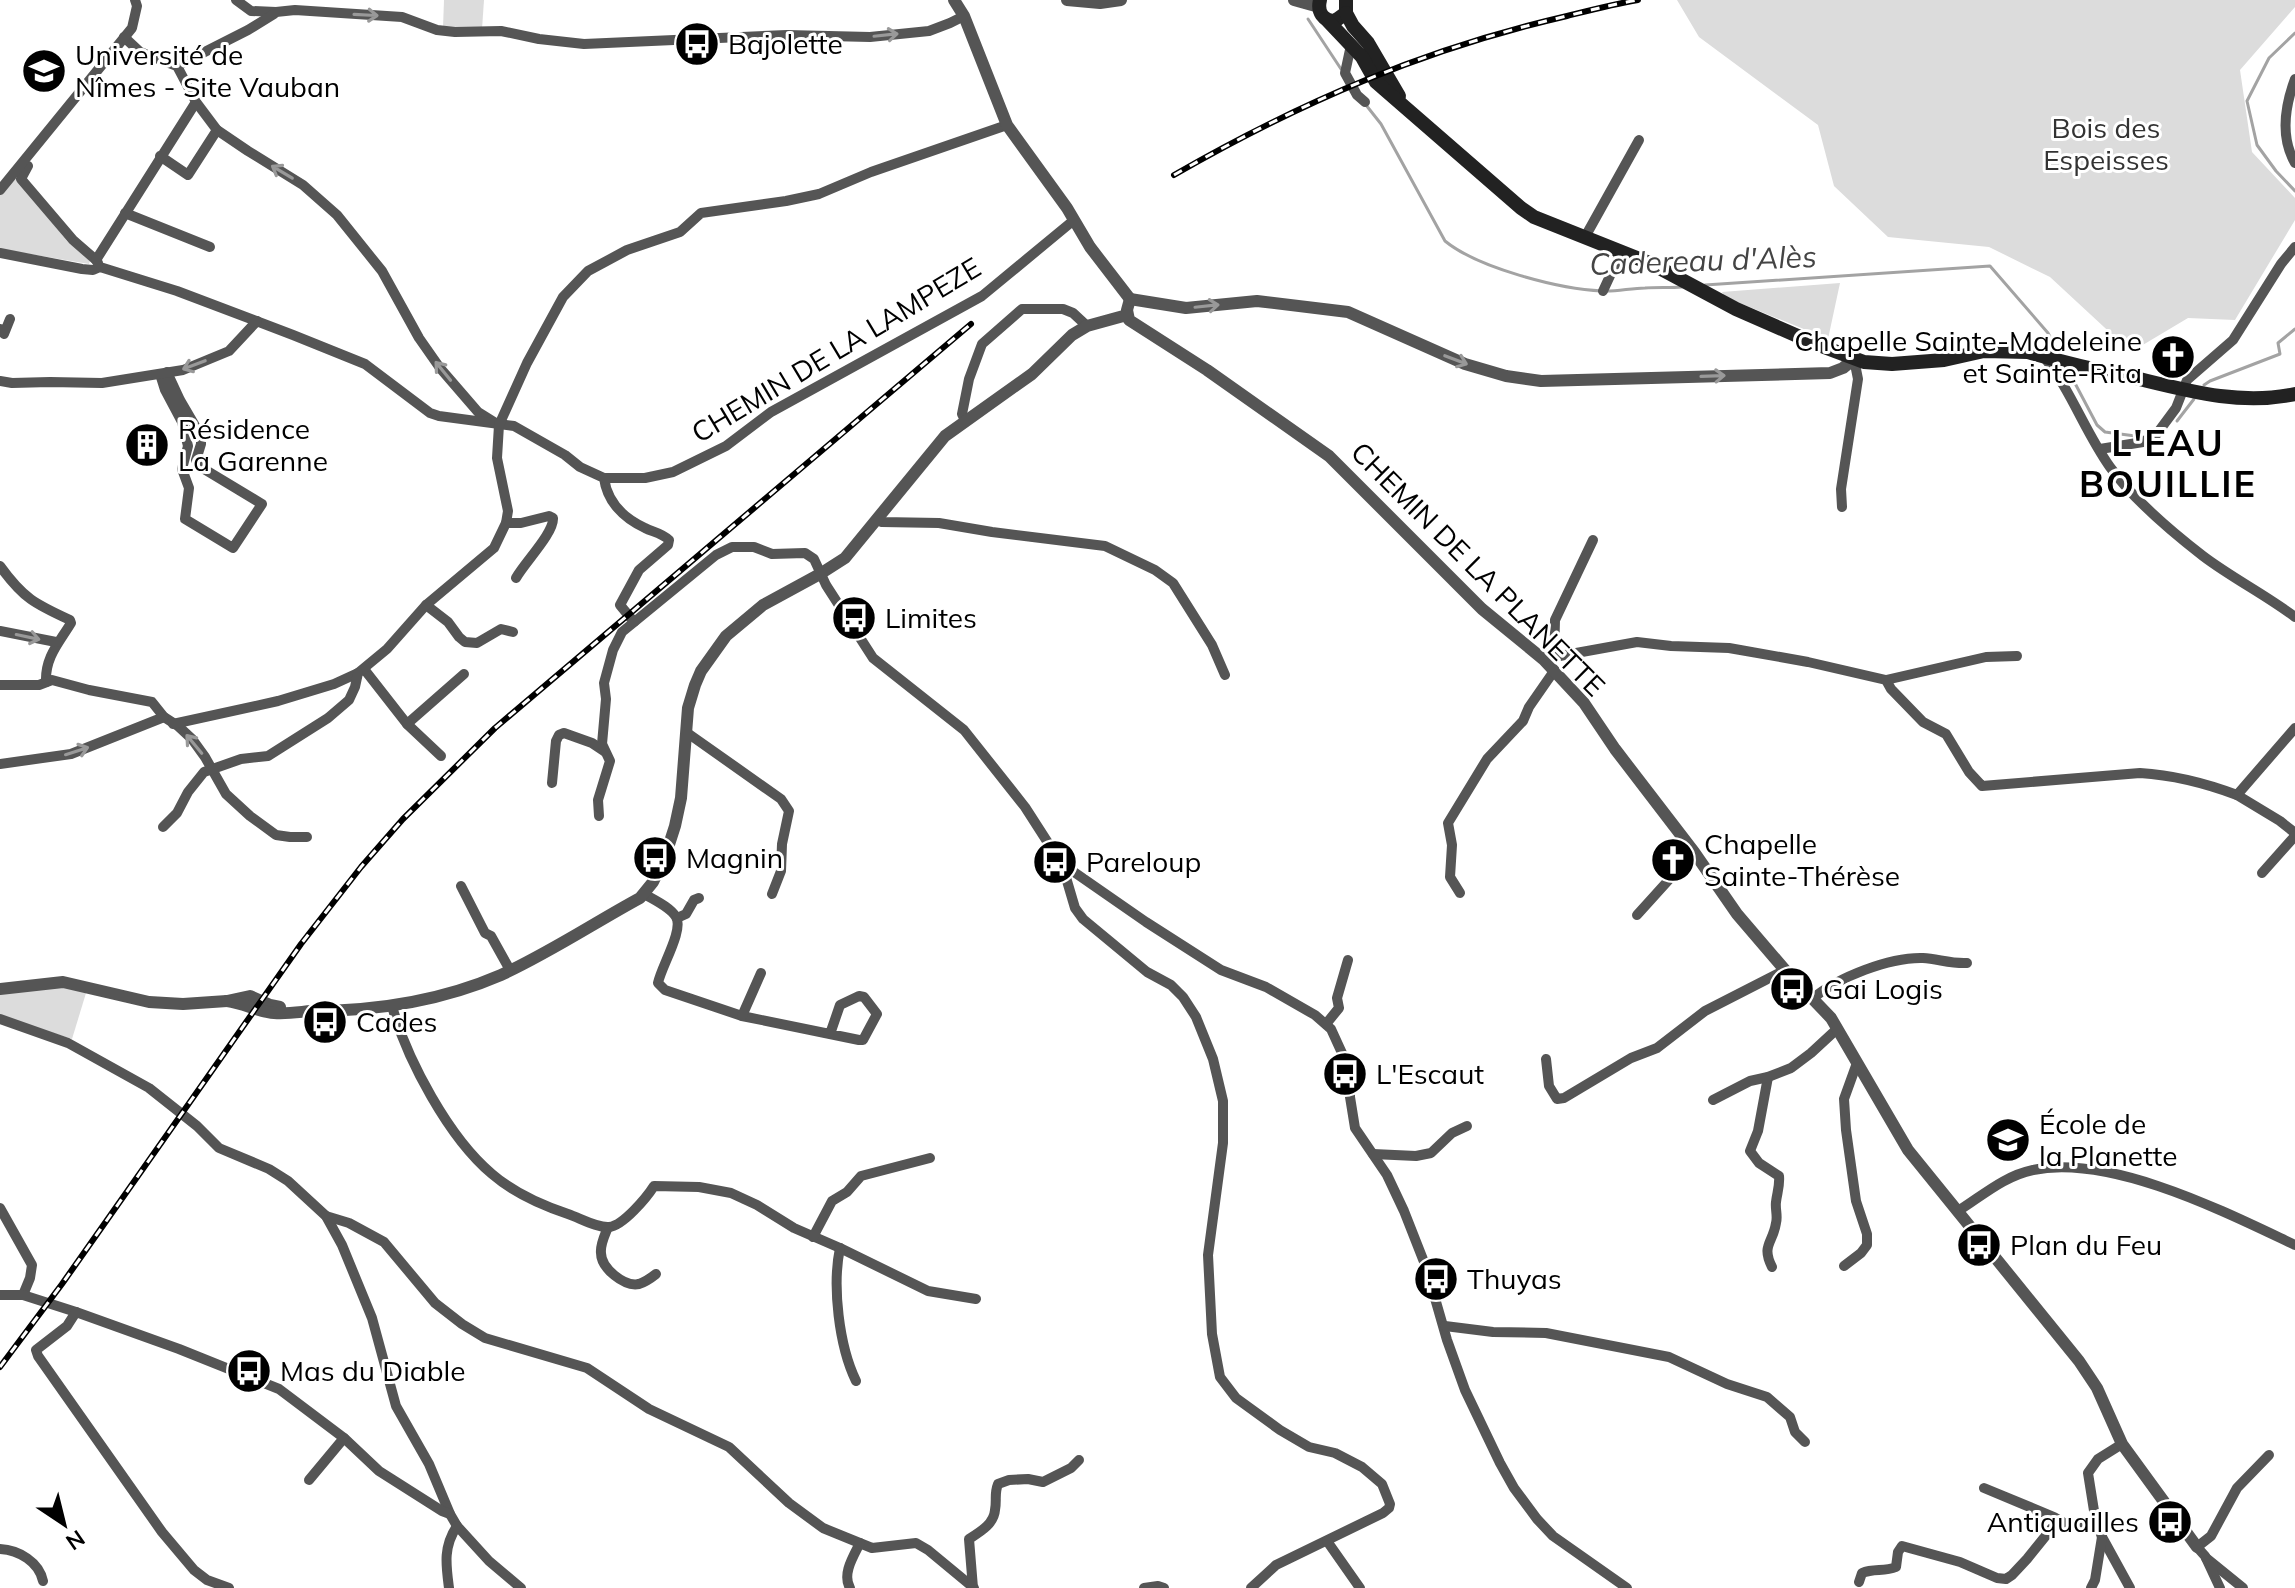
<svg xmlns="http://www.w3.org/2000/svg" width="2295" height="1588" font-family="Mulish,sans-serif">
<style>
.green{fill:#dcdcdc}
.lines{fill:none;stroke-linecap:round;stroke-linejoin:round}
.stream{stroke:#a3a3a3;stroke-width:3}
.minor{stroke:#555;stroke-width:10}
.tertiary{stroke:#555;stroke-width:12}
.secondary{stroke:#222;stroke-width:14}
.rail-casing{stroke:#000;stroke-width:6}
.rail{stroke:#fff;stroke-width:3;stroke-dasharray:9;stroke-linecap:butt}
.oneway{stroke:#999}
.labels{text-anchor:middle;stroke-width:6;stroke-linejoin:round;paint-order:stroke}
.poi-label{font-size:28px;fill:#000;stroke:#fff;text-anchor:start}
.park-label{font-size:28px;fill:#333;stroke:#fff}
.street-label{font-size:28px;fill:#000;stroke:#fff}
.water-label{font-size:30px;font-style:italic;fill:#444;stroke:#fff}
.district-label{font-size:36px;font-weight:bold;letter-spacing:2px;fill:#000;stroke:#fff}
</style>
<rect width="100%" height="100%" fill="#fff"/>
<g class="green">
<path d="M 444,0 L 484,0 L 482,29 L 443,28 Z"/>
<path d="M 1677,0 L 2295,0 L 2295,7 L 2240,70 L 2252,152 L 2295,198 L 2295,220 L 2235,320 L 2188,318 L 2131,352 L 2050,277 L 1989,247 L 1888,237 L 1834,186 L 1818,125 L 1699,37 Z"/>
<path d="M 16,178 L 67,241 L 90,261 L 89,264 L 0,249 L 0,194 Z"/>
<path d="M 1840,283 L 1828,339 L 1725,297 L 1722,292 Z"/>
<path d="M 55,985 L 86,993 L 72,1039 L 0,1016 L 0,993 Z"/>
</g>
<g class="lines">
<g class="stream">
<path d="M 1308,19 L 1341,69"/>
<path d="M 2295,33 L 2269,58 L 2247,101 L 2257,145 L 2276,171 L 2295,191"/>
<path d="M 1366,105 L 1381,124 L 1445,241 C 1478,268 1559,289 1602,291 C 1616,292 1631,288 1645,288 C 1657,287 1669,288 1682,287"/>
<path d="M 1705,285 L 1990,266 L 2048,333 L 2060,356"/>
<path d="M 2068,370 L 2097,425 L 2105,432 L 2143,437"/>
<path d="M 2204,385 L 2210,381 L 2280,354 L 2278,343 L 2295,329"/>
<path d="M 2177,421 L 2194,399"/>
</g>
<g class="minor">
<path d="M 236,0 L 251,11 L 276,12 L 295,10 L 402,17 L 437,30 L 455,32 L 501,31 L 539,39 L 584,44 L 787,35 L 870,37 L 929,31 L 950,23 L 964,16"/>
<path d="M 124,37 L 140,52 L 177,66 L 196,102 L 217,130 L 248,151 L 303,185 L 337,215 L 382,271 L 419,338 L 440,368 L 478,412 L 494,422"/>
<path d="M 1351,45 L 1345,73 L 1357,95 L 1365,102"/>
<path d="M 177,66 L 248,30 L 274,14"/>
<path d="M 2295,79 C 2285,106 2280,137 2295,163"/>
<path d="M 160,156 L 188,175 L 217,130"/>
<path d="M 28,166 L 21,179 L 73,240 L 96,260"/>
<path d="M 0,190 L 132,28 L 137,6 L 135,0"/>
<path d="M 125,213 L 210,247"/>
<path d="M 1585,237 L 1639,140"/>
<path d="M 0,253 L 82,269 L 93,270 L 100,267 L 177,291 L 293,335 L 365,364 L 430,413 L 439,416 L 514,426 L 565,455 L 580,467 L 604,478 C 607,501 623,518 645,528 C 653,532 662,533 669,540 L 668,545 L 639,570 L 620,605 L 634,622"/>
<path d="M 98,263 L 96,260 L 196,102"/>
<path d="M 1603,291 L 1621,252"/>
<path d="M 0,329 L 4,334 L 10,319"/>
<path d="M 2044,357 C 2071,390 2085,432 2110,467 C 2133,499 2172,532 2203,556 C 2232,578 2266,595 2295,617"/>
<path d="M 160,374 L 165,390 L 182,422 L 188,446 L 182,469 L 189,488 L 185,519 L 233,548 L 262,504 L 199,466 L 196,460 L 201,444 L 201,436 L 180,400 L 167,372"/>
<path d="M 0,381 L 12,383 L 50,382 L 102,383 L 183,370 L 229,351 L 257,321"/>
<path d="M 965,420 L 962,414 L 969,379 L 982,344 L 1022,309 L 1063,309 L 1073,313 L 1087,326"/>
<path d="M 2100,449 L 2143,442 L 2156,435 L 2176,408 L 2187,380 L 2233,340 L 2281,264 L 2295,247"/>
<path d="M 604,478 L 645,478 L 673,472 L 726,446 L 771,412 L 982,296 L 1074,220"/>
<path d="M 1842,507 L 1841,489 L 1858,379 L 1854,359"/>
<path d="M 877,520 L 882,522 L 939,523 L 992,532 L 1105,546 L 1155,570 L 1173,583 L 1212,645 L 1225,675"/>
<path d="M 506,523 L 521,523 L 549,516 L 553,518 C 554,533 525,562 516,578"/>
<path d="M 0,566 C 23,598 35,604 70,620 L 71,623 C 59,643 45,657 46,682"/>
<path d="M 426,605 L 448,622 L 459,637 L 465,642 L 477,643 L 501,629 L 513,632"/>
<path d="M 0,631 L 56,642"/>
<path d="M 1554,656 L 1555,620 L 1593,540"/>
<path d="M 1543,659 L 1637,642 L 1671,646 L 1729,648 L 1808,662 L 1886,680 L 1891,689 L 1923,722 L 1946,734 L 1969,772 L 1982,786 L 2140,773 C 2173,775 2205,783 2237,795 L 2295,728"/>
<path d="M 364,669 L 407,724 L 441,756"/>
<path d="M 1886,680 L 1986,657 L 2017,656"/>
<path d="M 0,685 L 39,685 L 52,680 L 89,690 L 152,702 L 164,717 L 178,726 L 192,739 L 205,757 L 226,794 L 250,816 L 276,835 L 290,837 L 307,837"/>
<path d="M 173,724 L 278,701 L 334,684 L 358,673 L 387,649 L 426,605 L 494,548 L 506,523 L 508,511 L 497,458 L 499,425 L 527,363 L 563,297 L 588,271 L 627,250 L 680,232 L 701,213 L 786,201 L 819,194 L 871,172 L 1007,125"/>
<path d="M 407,724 L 464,674"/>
<path d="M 686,732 L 781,799 L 789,811 L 782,844 L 781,871 L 772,894"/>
<path d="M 0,764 L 71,754 L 164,717"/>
<path d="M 552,783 L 556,741 L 559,735 L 564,733 L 592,743 L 604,751"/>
<path d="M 2237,795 L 2280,821 L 2295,833"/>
<path d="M 599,816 L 598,800 L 610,761 L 602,744 L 606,699 L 604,683 L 613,650 L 622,632 L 716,555 L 732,547 L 754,547 L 772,554 L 805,553 L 814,559 L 826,585 L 873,658 L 964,730 L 1025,807 L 1061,863 L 1146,922 L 1221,970 L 1266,987 L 1315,1015 L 1331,1029 L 1347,1064 L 1350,1075 L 1350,1097 L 1355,1128 L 1387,1175 L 1404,1211 L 1426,1267 L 1447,1340 L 1465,1390 L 1500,1463 L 1514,1488 L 1537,1519 L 1553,1536 L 1627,1588"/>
<path d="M 163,827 L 177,813 L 188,792 L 204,772 L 241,759 L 268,756 L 328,718 L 349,700 L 355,687 L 358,673"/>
<path d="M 1062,864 L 1075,908 L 1083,919 L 1147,972 L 1171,985 L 1183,997 L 1196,1017 L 1213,1059 L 1223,1101 L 1223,1143 L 1208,1255 L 1212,1334 L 1220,1377 L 1236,1398 L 1280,1430 L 1309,1447 L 1335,1453 L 1362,1467 L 1382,1484 L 1390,1504 L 1389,1508 L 1383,1513 L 1276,1565 L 1251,1588"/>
<path d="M 2262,873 L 2295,836"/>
<path d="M 461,886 L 485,933 L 491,936 L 510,970"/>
<path d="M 1460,893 L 1450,877 L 1452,845 L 1448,823 L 1487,759 L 1523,721 L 1529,707 L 1554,671"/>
<path d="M 644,894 C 654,900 670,907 676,917 C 684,930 661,967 658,983 L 665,990 L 742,1016 L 859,1040 L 863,1040 L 877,1014 L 864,997 L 859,996 L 840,1005 L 830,1034"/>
<path d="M 1637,915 L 1694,852"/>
<path d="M 677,918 L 686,914 L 694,900 L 699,898"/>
<path d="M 1812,999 C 1838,977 1890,957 1923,958 C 1938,959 1952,964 1967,963"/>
<path d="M 392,1006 C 407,1060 449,1138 492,1174 C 514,1193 541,1205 568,1214 C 580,1218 597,1228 609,1227 C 623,1226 647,1197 654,1186 L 699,1187 L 731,1193 L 757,1205 L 794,1228 L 840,1248 L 928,1291 L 976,1299"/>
<path d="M 742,1016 L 761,973"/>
<path d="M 0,1019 L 68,1043 L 149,1088 L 197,1126 L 219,1148 L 269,1169 L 288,1181 L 326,1216 L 342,1245 L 372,1318 L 396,1406 L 429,1464 L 450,1514 L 457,1526 L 489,1561 L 521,1588"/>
<path d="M 1326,1024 L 1339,1008 L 1337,998 L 1348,960"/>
<path d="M 1546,1059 L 1549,1086 L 1557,1099 L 1564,1098 L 1631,1058 L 1657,1048 L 1705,1011 L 1785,970"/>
<path d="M 1768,1077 L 1758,1131 L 1750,1151 L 1759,1163 L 1779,1176 C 1780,1186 1777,1193 1776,1202 C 1775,1209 1778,1216 1776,1223 C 1773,1243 1761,1245 1772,1267"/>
<path d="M 1713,1100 L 1750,1081 L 1768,1077 L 1791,1068 L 1811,1053 L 1837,1029"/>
<path d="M 1373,1154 L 1416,1156 L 1431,1153 L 1452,1133 L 1467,1126"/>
<path d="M 0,1208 L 32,1265 L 30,1278 L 23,1295"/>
<path d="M 1958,1211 C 1982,1196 2004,1176 2033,1170 C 2111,1154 2225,1212 2295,1245"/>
<path d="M 326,1216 L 349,1223 L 384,1242 L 435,1303 L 462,1324 L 485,1338 L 587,1368 L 649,1409 L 729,1447 L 789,1503 L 823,1528 L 872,1548 L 916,1543 L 928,1550 L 974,1588"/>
<path d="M 608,1227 C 605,1235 600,1244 601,1253 C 601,1268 624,1287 639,1284 C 645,1282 651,1278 656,1274"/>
<path d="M 813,1237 L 832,1201 L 847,1192 L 861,1176 L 930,1158"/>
<path d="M 840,1248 C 832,1286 839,1346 856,1381"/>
<path d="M 1844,1266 L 1861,1253 L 1867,1245 L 1867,1234 L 1856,1201 L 1846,1130 L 1844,1099 L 1857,1063"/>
<path d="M 0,1295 L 23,1295 L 76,1312 L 179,1349 L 279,1389 L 344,1438 L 379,1471 L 442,1511 L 450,1514"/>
<path d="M 76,1312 L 67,1326 L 36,1350 L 38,1356 L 162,1532 L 194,1570 L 207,1580 L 229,1588"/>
<path d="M 1445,1326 L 1493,1332 L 1546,1333 L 1669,1357 L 1727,1384 L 1767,1397 L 1790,1417 L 1795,1432 L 1805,1442"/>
<path d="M 2122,1444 L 2098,1459 L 2088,1473 L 2095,1517 L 2102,1537 L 2130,1588"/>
<path d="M 309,1480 L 344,1438"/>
<path d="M 1984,1488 L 2054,1517 L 2069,1526 L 2098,1526"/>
<path d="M 1327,1541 L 1360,1588"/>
<path d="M 0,1549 C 19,1550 39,1562 43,1581"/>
<path d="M 2206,1558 L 2243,1588"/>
<path d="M 1859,1582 L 1862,1573 C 1874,1568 1884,1572 1896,1567 L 1898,1552 L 1902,1546 L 1960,1562 L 1997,1578 L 2006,1579 L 2012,1575 L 2027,1559 L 2052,1528 L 2062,1522"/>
<path d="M 449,1588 C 446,1565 443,1547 457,1526"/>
<path d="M 850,1588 C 842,1574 853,1557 860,1543"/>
<path d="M 973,1588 L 969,1539 C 980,1532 994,1524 995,1510 C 997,1500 994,1494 998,1484 L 1009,1480 L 1028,1479 L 1043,1482 L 1071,1468 L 1079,1460"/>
<path d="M 1144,1588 L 1158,1586 L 1164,1588"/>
<path d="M 2091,1588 L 2095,1580 L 2102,1537"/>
<path d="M 2220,1588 L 2205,1556 L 2197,1547 L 2211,1536 L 2237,1488 L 2269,1455"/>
</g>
<g class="tertiary">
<path d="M 954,0 L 964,16 L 1007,125 L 1067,208 L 1090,247 L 1130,299"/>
<path d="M 1067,0 L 1100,3 L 1121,0"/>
<path d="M 1294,0 L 1319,7"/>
<path d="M 1130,299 L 1127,310 L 1129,320 L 1207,370 L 1329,456 L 1482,609 L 1543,659 L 1584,703 L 1615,749 L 1694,852 L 1737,914 L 1785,970 L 1831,1018 L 1908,1150 L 2079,1361 L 2097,1388 L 2122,1444 L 2197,1547"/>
<path d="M 1130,299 L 1186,308 L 1257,301 L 1348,312 L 1465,364 L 1506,376 L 1541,381 L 1830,373 L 1843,368 L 1854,359"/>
<path d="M 0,989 L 63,982 L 149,1002 L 183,1004 L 227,1001 L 250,996 L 270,1005 L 280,1007"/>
<path d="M 227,1001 C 244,1003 258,1012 274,1013 C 287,1014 299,1012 311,1011 C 376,1011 441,1001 501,975 C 549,953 594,923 640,898 L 653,882 L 665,857 L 675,826 L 681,798 L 688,708 L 695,685 L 701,671 L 726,636 L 763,605 L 820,574 L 845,558 L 945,436 L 1032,374 L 1072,335 L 1087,326 L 1127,315"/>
</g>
<g class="secondary">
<path d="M 1320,0 C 1317,12 1323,21 1335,21 L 1346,13 L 1346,0"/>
<path d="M 1346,13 L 1353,26 L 1368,43 L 1399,96"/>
<path d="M 1326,19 L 1362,57 L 1376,82 L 1384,89 L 1521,208 L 1534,217 L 1652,264 L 1736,309 L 1816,344 L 1864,362 L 1892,364 L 1944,360 L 1984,351 L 2028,352 C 2062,362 2096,370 2131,377 C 2185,390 2239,406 2295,394"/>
</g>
<g class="rail-casing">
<g id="rail">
<path d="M 1174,175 C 1301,102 1424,49 1567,16 C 1591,10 1614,4 1638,0"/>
<path d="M 0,1367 L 62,1284 L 301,944 L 361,867 L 403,819 L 495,728 L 971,324"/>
</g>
</g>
<use href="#rail" class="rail"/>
</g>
<defs><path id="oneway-shaft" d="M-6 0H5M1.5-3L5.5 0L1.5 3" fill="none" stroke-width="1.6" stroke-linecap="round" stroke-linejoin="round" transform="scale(2)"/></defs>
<g class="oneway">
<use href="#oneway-shaft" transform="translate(366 15) rotate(3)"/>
<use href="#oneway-shaft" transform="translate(886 35) rotate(-6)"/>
<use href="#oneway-shaft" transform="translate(282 172) rotate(-149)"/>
<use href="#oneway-shaft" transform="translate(1207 306) rotate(-6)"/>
<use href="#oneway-shaft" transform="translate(1456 360) rotate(21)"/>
<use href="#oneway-shaft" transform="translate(194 365) rotate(159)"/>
<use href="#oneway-shaft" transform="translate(443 371) rotate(-129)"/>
<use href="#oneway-shaft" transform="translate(1713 376) rotate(-2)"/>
<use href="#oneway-shaft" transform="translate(28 637) rotate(12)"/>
<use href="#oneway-shaft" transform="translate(194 744) rotate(-130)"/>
<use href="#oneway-shaft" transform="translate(77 751) rotate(-18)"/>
</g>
<defs>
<g id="bus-disc" transform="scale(2.3)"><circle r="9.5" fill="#000" stroke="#fff"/><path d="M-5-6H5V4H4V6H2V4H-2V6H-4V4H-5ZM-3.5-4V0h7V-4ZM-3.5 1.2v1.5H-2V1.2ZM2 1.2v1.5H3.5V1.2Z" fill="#fff"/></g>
<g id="university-disc" transform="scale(2.3)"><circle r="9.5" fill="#000" stroke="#fff"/><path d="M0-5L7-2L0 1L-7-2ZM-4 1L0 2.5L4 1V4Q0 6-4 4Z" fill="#fff"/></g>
<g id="church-disc" transform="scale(2.3)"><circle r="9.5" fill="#000" stroke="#fff"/><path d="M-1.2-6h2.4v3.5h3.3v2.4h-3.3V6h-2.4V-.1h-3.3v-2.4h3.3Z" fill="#fff"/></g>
<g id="building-disc" transform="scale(2.3)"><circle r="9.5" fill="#000" stroke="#fff"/><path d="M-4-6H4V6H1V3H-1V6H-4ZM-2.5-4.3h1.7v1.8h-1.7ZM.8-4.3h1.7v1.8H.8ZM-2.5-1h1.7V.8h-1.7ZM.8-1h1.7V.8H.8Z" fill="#fff"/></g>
<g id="school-disc" transform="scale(2.3)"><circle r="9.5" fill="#000" stroke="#fff"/><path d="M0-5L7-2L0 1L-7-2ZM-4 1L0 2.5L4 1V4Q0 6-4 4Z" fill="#fff"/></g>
</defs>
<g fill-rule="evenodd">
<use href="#bus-disc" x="697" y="44"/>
<use href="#university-disc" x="44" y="71"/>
<use href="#church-disc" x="2173" y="357"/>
<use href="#building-disc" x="147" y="445"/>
<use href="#bus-disc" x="854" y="618"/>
<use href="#bus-disc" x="655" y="858"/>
<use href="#church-disc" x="1673" y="860"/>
<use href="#bus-disc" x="1055" y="862"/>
<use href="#bus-disc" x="1792" y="989"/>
<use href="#bus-disc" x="325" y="1022"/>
<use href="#bus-disc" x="1345" y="1074"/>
<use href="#school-disc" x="2008" y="1140"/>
<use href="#bus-disc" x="1979" y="1245"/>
<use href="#bus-disc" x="1436" y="1279"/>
<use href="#bus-disc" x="249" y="1371"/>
<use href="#bus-disc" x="2170" y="1522"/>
</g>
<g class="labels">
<g class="poi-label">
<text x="728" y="54">Bajolette</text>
<text x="75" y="65">Université de<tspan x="75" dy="32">Nîmes - Site Vauban</tspan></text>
<text x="2142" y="351" text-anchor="end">Chapelle Sainte-Madeleine<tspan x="2142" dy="32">et Sainte-Rita</tspan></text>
<text x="178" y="439">Résidence<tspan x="178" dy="32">La Garenne</tspan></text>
<text x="885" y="628">Limites</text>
<text x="1704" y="854">Chapelle<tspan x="1704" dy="32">Sainte-Thérèse</tspan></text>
<text x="686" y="868">Magnin</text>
<text x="1086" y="872">Pareloup</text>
<text x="1823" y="999">Gai Logis</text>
<text x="356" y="1032">Cades</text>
<text x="1376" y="1084">L'Escaut</text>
<text x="2039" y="1134">École de<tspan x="2039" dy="32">la Planette</tspan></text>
<text x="2010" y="1255">Plan du Feu</text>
<text x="1467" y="1289">Thuyas</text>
<text x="280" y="1381">Mas du Diable</text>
<text x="2139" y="1532" text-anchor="end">Antiquailles</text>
</g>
<g class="park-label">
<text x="2106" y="138">Bois des<tspan x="2106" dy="32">Espeisses</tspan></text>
</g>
<g class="street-label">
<text transform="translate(836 350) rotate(-31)" y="10">CHEMIN DE LA LAMPEZE</text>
<text transform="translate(1478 569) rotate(45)" y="10">CHEMIN DE LA PLANETTE</text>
</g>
<g class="water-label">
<text transform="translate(1703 261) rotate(-2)" y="10">Cadereau d'Alès</text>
</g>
<g class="district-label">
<text x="2168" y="456">L'EAU<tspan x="2168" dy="41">BOUILLIE</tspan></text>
</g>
</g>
<g transform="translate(64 1524) rotate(145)" stroke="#ffffff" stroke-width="6" paint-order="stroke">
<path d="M0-6L14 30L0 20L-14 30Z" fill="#000000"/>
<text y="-12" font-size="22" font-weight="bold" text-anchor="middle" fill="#000000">N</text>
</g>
</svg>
